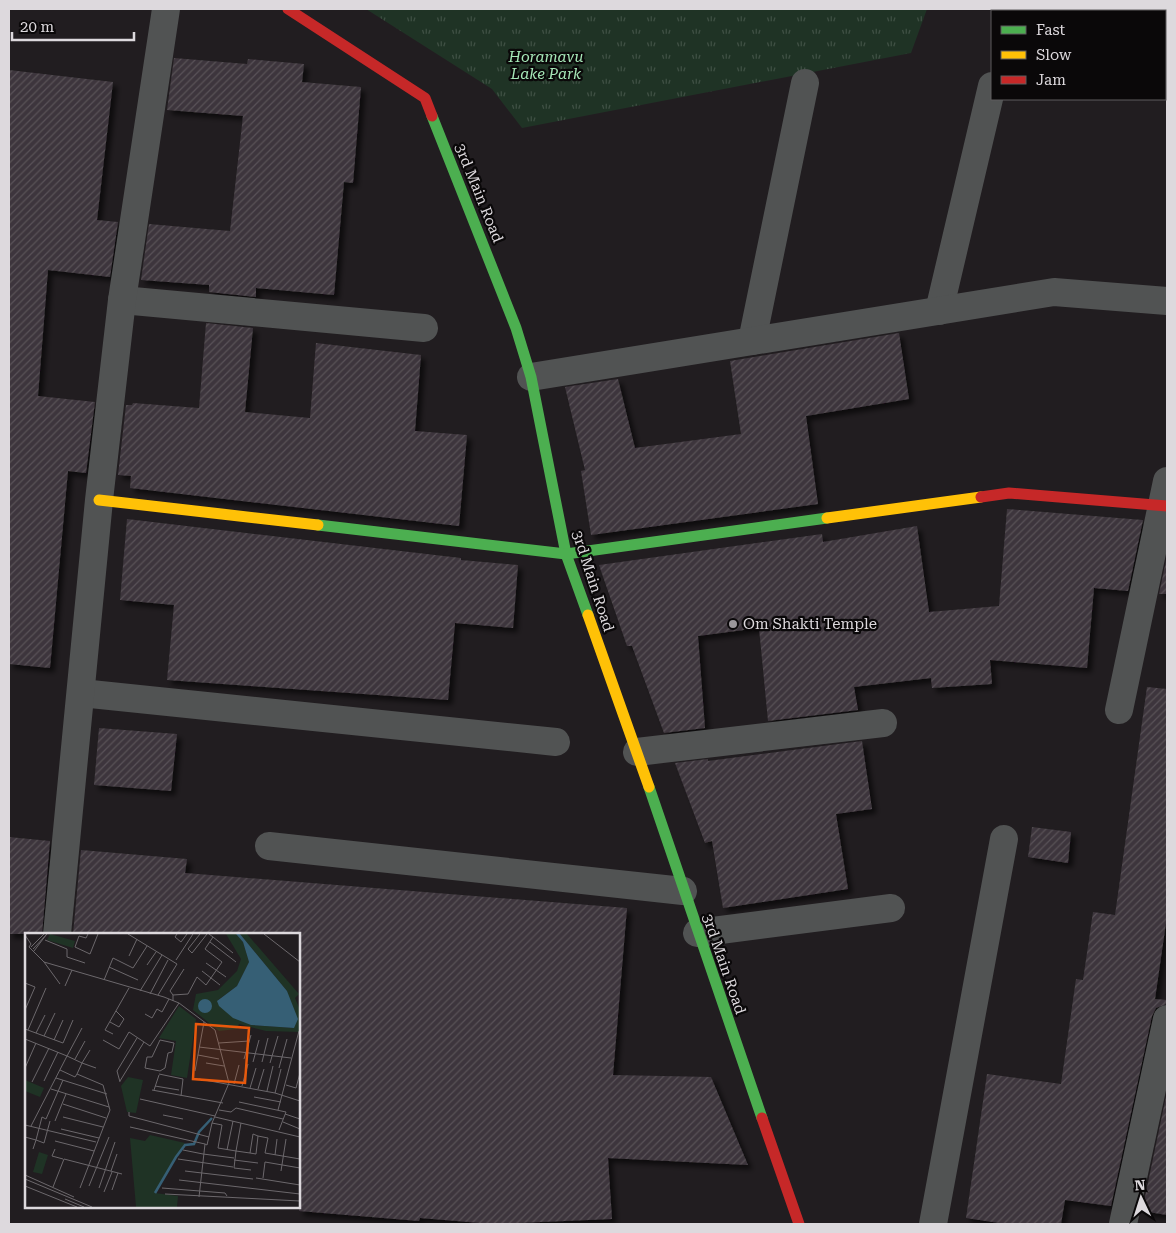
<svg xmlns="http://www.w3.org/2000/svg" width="1176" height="1233" font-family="'Roboto Serif',serif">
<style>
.grass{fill:url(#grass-tufts)}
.building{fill:url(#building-hatch);filter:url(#shadow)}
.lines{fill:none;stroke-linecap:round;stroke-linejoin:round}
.street{stroke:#515353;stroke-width:28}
.fast{stroke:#4caf50;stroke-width:11}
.slow{stroke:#ffc107;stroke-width:11}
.jam{stroke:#c62828;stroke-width:11}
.poi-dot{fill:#9b979b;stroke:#0a0809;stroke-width:2}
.labels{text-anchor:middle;stroke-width:4.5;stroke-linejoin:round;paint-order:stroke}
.park-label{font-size:15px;font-style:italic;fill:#a6e8b8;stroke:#0a0809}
.street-label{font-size:15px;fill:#ddd9dd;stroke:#0a0809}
.poi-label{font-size:15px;fill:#ddd9dd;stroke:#0a0809;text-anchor:start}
.inset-river{fill:none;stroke:#365f75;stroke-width:2.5}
.inset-road{fill:none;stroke:#6c686c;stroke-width:1}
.view{fill:#e8590c;fill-opacity:0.15;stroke:#e8590c;stroke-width:2.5}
.inset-edge{fill:none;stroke:#ddd9dd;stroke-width:2.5}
</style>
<defs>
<pattern id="grass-tufts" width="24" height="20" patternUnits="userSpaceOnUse" patternTransform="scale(1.25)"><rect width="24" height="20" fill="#1f3325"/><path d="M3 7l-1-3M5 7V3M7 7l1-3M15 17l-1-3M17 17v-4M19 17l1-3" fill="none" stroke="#3f5044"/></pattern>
<pattern id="building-hatch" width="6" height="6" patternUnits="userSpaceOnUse" patternTransform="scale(1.25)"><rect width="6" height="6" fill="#3d363c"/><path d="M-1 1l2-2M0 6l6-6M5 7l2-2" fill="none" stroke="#595258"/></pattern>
<filter id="shadow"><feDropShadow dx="4.5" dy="4.5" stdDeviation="2.5" flood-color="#0009"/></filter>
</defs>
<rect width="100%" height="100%" fill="#211d20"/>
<path class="grass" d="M 366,9 L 927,9 L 911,53 L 522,128 L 492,89 Z"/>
<g class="building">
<path d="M 174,58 L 247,64 L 248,59 L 304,64 L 302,82 L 361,87 L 353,183 L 344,182 L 334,295 L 256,288 L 256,297 L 209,292 L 209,285 L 141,280 L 149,224 L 230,231 L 243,116 L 167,110 Z"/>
<path d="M 9,70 L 113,82 L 97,220 L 118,222 L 110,277 L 48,270 L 38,396 L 95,402 L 86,473 L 68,471 L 50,668 L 9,664 Z"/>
<path d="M 206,323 L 253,328 L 245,412 L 310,418 L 316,343 L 421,355 L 415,431 L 467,435 L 459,526 L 130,488 L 131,476 L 118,475 L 126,405 L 132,405 L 133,403 L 199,408 Z"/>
<path d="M 899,333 L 909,399 L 806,416 L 818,504 L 591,535 L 581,471 L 585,470 L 565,387 L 618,379 L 635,448 L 741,434 L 730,361 Z"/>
<path d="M 1007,509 L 1143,520 L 1128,591 L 1094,588 L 1087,668 L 990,660 L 992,684 L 932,688 L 931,678 L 854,687 L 858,710 L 768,721 L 759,628 L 698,636 L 705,728 L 664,733 L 632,646 L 627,646 L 599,565 L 822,534 L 823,542 L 917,526 L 929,612 L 999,606 Z"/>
<path d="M 127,519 L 461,558 L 461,560 L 518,565 L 513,628 L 455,623 L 448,700 L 167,680 L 174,605 L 120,600 Z"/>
<path d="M 1167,556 L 1167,594 L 1159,594 Z"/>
<path d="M 1147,687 L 1167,689 L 1167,916 L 1155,999 L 1167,1000 L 1167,1004 L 1156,1008 L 1152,1016 L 1111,1206 L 1065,1200 L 1061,1224 L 1006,1224 L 966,1218 L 987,1074 L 1061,1084 L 1076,979 L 1083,980 L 1093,912 L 1115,915 Z"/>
<path d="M 99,728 L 177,734 L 171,791 L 94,785 Z"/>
<path d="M 862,741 L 872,809 L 836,814 L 848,889 L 723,908 L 712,841 L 705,843 L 675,763 L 708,759 L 708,761 Z"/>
<path d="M 1032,827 L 1071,832 L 1068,863 L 1028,857 Z"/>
<path d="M 9,837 L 50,841 L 42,934 L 9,934 Z"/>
<path d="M 81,850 L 187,859 L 185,873 L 627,908 L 613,1075 L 711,1077 L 748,1165 L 608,1158 L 612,1219 L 493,1224 L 420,1218 L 419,1221 L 299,1211 L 299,934 L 73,934 Z"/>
<path d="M 1167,1092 L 1167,1215 L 1142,1211 Z"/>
</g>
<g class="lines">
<g class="street">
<path d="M 1010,11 L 1011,9"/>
<path d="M 122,300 L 424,328"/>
<path d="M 939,311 L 992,86"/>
<path d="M 752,341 L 805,83"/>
<path d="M 531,377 L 1054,292 L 1167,301"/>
<path d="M 81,693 L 556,742"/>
<path d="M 1119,710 L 1167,481"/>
<path d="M 637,752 L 883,723"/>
<path d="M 269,846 L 683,891"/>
<path d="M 697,933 L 891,908"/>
<path d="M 57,934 L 99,500 L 122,300 L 166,9"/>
<path d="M 933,1224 L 1004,839"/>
<path d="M 1123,1224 L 1167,1019"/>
</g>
<g class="fast">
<path d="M 432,116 L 516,328 L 531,377 L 566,554 L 588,615"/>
<path d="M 318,525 L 566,554 L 827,518"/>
<path d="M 649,787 L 762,1118"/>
</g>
<g class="slow">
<path d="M 99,500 L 318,525"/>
<path d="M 827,518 L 981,497"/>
<path d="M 588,615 L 649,787"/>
</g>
<g class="jam">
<path d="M 288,9 L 425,98 L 432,116"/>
<path d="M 981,497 L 1009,493 L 1167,506"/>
<path d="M 762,1118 L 799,1224"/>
</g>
</g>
<circle class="poi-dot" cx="733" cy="624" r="5"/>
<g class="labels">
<g class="park-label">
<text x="546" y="62">Horamavu<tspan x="546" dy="17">Lake Park</tspan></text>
</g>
<g class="street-label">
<text transform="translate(479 193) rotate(68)" y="5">3rd Main Road</text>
<text transform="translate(593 581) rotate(72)" y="5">3rd Main Road</text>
<text transform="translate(724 964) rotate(71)" y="5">3rd Main Road</text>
</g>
<g class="poi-label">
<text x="743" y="629">Om Shakti Temple</text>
</g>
</g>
<g transform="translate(25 933)">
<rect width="275" height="275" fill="#211d20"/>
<path d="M 25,1 L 50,8 L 48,15 L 22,7 ZM 201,1 L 211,1 L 218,9 L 224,29 L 212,53 L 193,67 L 226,92 L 269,95 L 262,58 L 215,1 L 222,1 L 274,61 L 270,65 L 275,77 L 275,99 L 241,98 L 214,91 L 212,96 L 194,98 L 168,77 L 171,61 L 193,57 L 212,38 L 216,26 ZM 154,73 L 171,86 L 162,145 L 146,142 L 151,108 L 134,105 ZM 103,144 L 118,147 L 111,180 L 102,179 L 96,153 ZM 0,147 L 19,155 L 15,164 L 0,158 ZM 125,202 L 160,210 L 130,260 L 153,263 L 152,274 L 111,274 L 105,205 L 120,208 ZM 14,219 L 23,222 L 17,241 L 8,239 Z" fill="#1f3325"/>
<path d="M 211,1 L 215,1 L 262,58 L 273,86 L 269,95 L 226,92 L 208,85 L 194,73 L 192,68 L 212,53 L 224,29 L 218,9 ZM173 73a7 7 0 1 1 14 0a7 7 0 1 1-14 0Z" fill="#365f75"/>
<path class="inset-river" d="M 130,260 L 151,224 L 160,212 L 169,211 L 174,199 L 187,185"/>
<path class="inset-road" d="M 63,1 L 61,5 L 54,3 L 50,14 L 65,21 L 73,1M 103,1 L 152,31 L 133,62M 152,1 L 150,4 L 156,9 L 162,1M 175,1 L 163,16 L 167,20 L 182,1M 239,1 L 275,29M 0,2 L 6,11 L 4,14 L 19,29 L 139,64 L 154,70 L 190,97 L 204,150 L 187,190 L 182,212 L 180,211 L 174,264M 188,4 L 208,20M 20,7 L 42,16 L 42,24 L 60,30M 185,9 L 211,29M 6,14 L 19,1M 8,16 L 22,1M 9,18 L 21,2M 104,23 L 112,6M 151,27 L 168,1M 19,29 L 35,51M 181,30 L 201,44M 122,32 L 131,19M 84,34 L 113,47M 177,38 L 195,52M 79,47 L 88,25 L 108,35 L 122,13M 0,50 L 10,54 L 0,77M 40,53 L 47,37M 115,58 L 137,22M 125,61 L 143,27M 148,62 L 145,58 L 159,36M 148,68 L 148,62 L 163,61 L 172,44 L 181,52 L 197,29 L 180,16 L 188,4 L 184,1M 120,81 L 127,85 L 132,76 L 137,79 L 144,66M 85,89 L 94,94 L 99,86 L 91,78M 0,96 L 38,110 L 48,87M 3,97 L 21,55M 11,100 L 20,82M 88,101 L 80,97 L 104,55M 19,103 L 30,80M 0,106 L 42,123 L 6,193M 29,107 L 38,87M 78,107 L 94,116 L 104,99 L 125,113 L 154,70M 135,107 L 149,110 L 147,119 L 143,120 L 140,135 L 135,138 L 120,135 L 122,124 L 127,124 ZM 194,110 L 224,108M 174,114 L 266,125M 65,117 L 57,130 L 71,135M 173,122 L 194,126M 50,126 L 60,108M 219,126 L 226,102M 228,129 L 234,107M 237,129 L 243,105M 181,130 L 199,133M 245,130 L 253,103M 0,135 L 11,110M 254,135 L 262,106M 35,137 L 50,144 L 52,141M 170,138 L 179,89M 134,141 L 158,146 L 156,163M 31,145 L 82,161M 174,146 L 250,160 L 275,168M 19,148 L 33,119M 95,148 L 119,109M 7,149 L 24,115M 95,149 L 92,138 L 112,105M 209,151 L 214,132M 261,152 L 271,155 L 275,140M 130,153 L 154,157M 217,153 L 223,131M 225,155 L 231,135M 26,156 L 84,174M 233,156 L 239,136M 127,157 L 198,170M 129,157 L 134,142M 242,158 L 248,133M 250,160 L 256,136M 229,164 L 256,169M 115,166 L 190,183M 214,169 L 261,179 L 254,197M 38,171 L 81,185M 194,177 L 206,179 L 211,175 L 258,186M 253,177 L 274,98M 104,179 L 104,183 L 184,204M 260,181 L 275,186M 138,182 L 158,186M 38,184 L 78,194M 190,184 L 275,204M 30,188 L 41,161M 258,189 L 275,196M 187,190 L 197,192 L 193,215 L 211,218 L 216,190M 0,192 L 71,209M 105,194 L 180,211M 36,196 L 74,205M 233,203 L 243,205 L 240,220 L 275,226M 0,204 L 11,207 L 17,184 L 21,186 L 38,147M 30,208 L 69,218M 8,216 L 11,207 L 19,210 L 25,188M 30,216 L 27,223 L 38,226M 158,217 L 178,221M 202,217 L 208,188M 225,220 L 228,201 L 233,203 L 231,221 L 225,220 L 211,218 L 209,235 L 226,237M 178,221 L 209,225M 250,222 L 252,206M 153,226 L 208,234M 209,227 L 233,230M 86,238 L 92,221M 160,238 L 228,246M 256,238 L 261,206M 0,242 L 49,264M 231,245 L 275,252M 238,245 L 240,229 L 275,235M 0,246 L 67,274M 154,247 L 275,261M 0,253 L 52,274M 64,253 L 84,204M 28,254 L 39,226 L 97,241M 55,255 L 85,177 L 78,152 L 52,141 L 57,130 L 42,123 L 57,95M 74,255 L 90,209M 137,255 L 200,260 L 202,263M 87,257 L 93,240M 79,259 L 87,239M 140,261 L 275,268M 40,266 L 59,274"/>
<path class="view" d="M 171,91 L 224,95 L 220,150 L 168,146 Z"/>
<rect width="275" height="275" class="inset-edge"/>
</g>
<rect width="1176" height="1233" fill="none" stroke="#ddd9dd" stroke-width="20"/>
<rect x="991" y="10" width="175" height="90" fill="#0a0809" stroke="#5e5c5e"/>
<rect x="1001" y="26" width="25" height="8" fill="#4caf50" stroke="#5e5c5e"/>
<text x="1036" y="35" font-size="15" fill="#ddd9dd">Fast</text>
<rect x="1001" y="51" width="25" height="8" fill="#ffc107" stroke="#5e5c5e"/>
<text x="1036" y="60" font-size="15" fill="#ddd9dd">Slow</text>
<rect x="1001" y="76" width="25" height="8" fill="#c62828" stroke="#5e5c5e"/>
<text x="1036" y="85" font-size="15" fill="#ddd9dd">Jam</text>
<g transform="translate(1141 1198) rotate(356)" stroke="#0a0809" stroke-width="4" paint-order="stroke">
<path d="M0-4L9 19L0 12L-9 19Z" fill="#ddd9dd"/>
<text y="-8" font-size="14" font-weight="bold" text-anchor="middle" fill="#ddd9dd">N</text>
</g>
<path d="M12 32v8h122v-8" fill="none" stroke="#ddd9dd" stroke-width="2.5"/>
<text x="20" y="32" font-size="15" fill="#ddd9dd" stroke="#0a0809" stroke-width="4" paint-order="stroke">20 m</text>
</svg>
